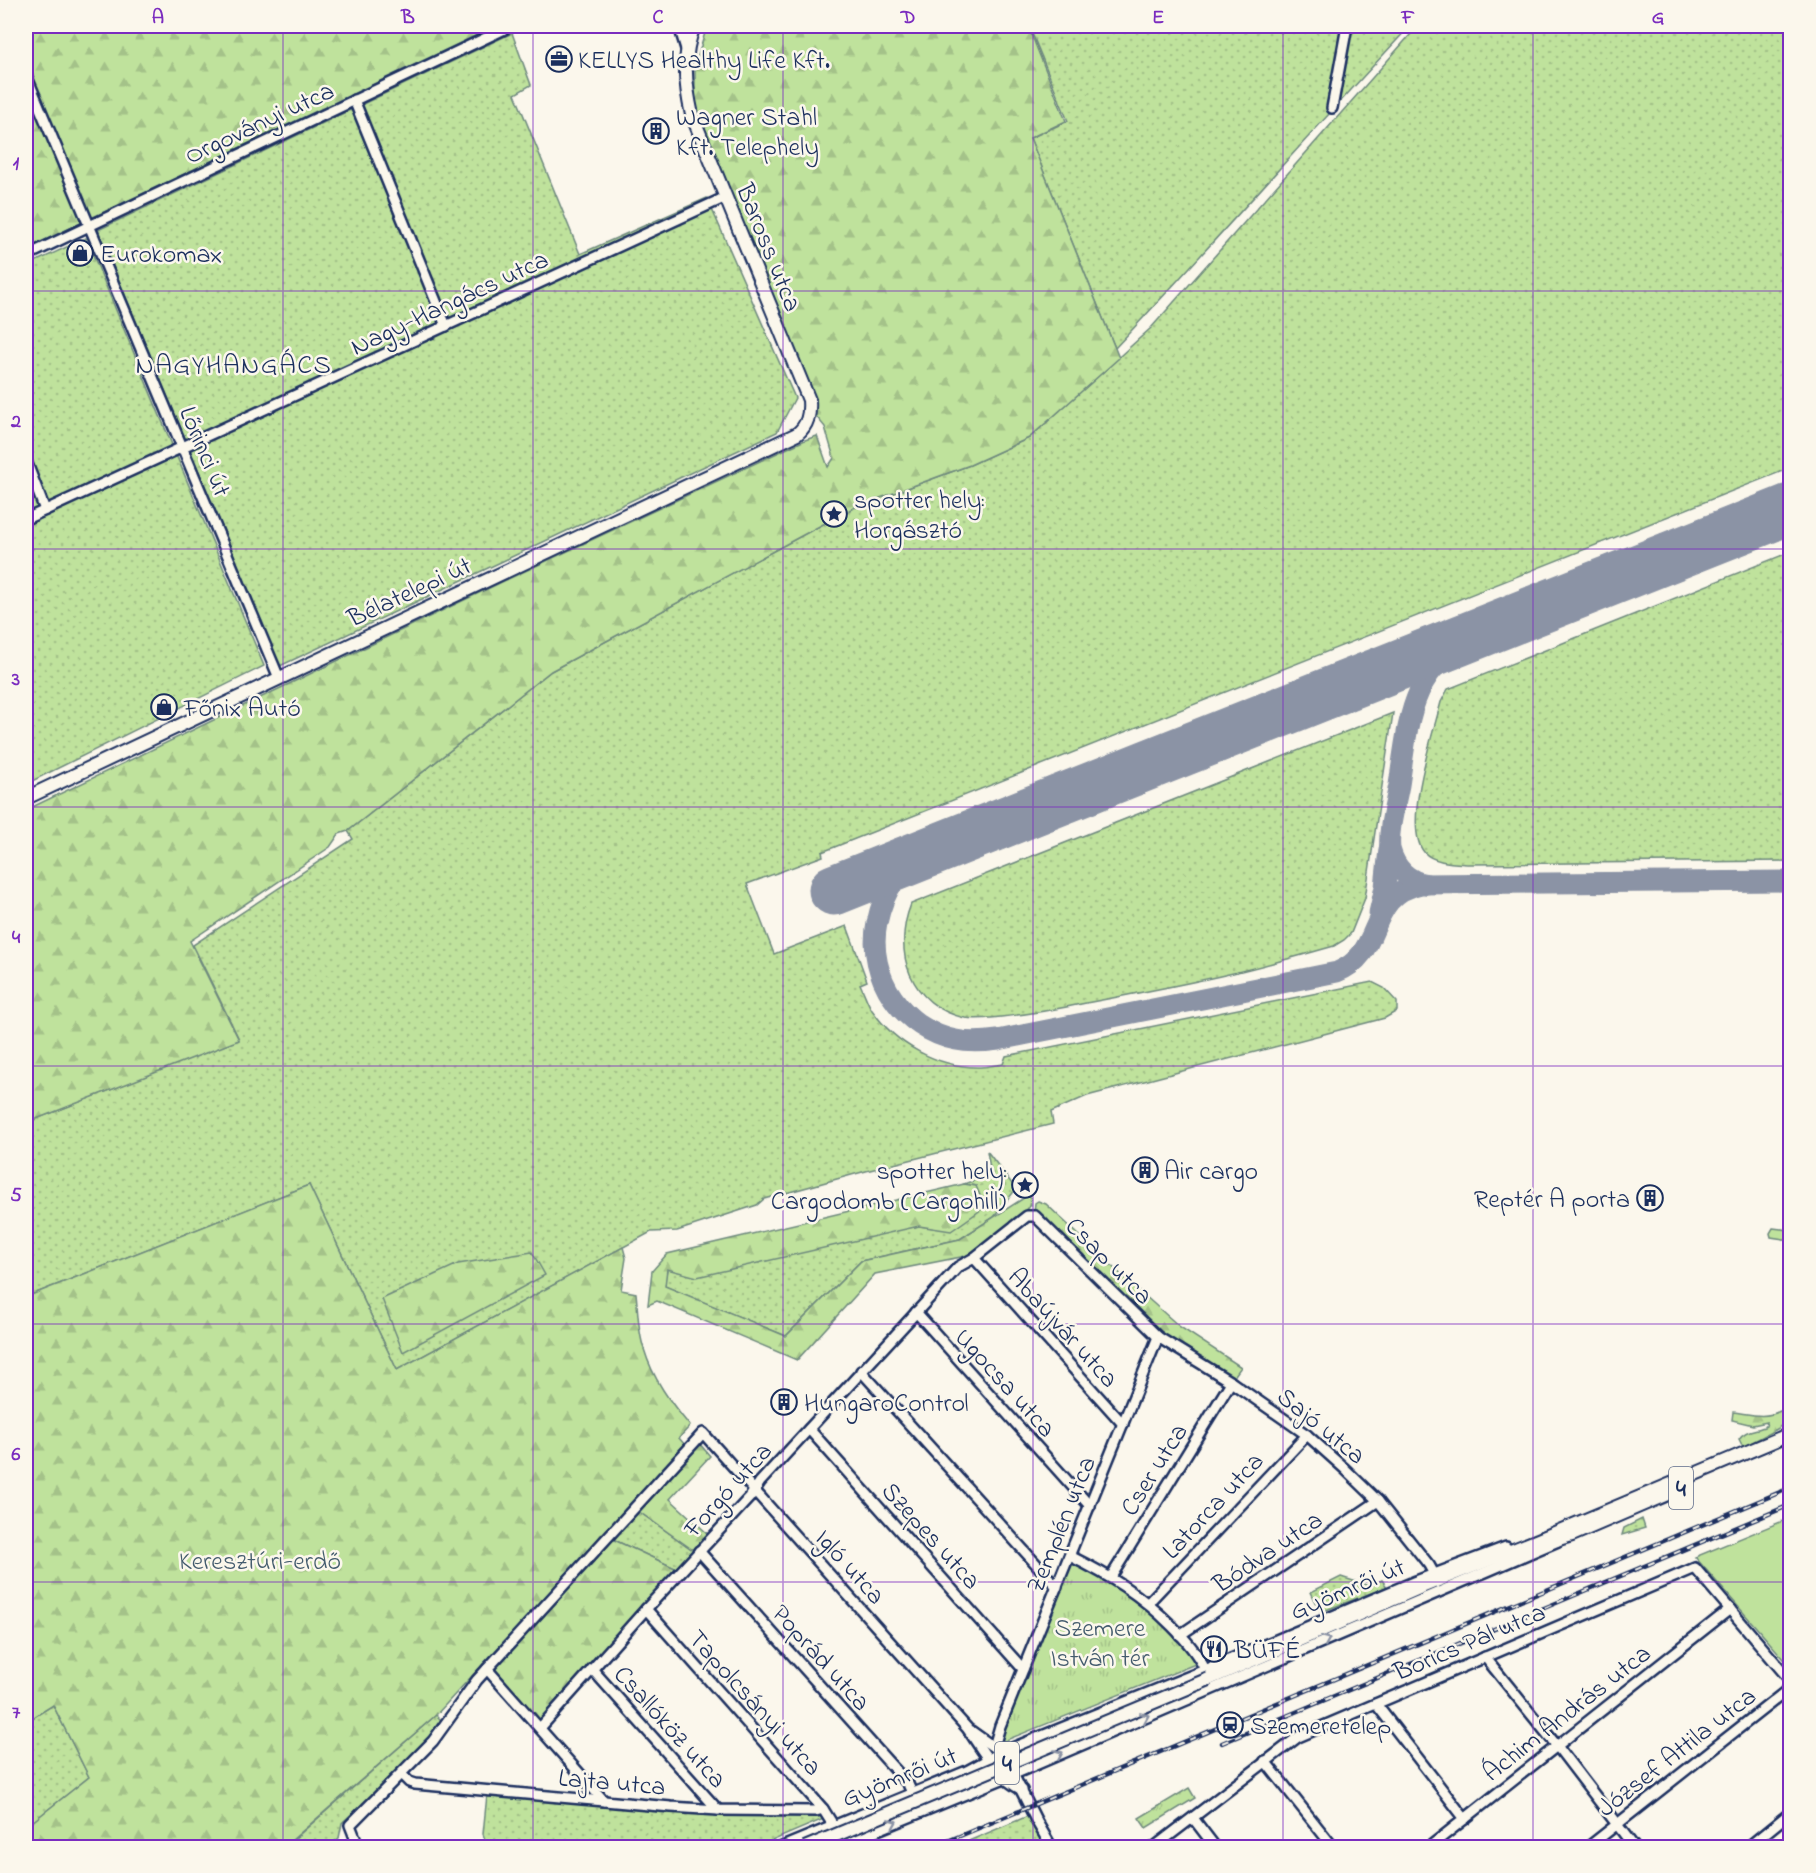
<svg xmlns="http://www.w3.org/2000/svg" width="1816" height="1873" font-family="'Indie Flower',sans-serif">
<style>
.grass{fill:url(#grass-dots);stroke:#6d887d;stroke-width:1.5}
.forest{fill:url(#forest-firs);stroke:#6d887d;stroke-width:1.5}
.park{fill:url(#park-tufts);stroke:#6d887d;stroke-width:1.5}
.pitch{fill:#bfe29c;stroke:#6d887d;stroke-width:1.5}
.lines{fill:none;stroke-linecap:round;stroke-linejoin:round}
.taxiway{stroke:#8b93a5;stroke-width:21}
.runway{stroke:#8b93a5;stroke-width:51}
.minor-casing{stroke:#1b2f5e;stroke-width:14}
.major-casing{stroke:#1b2f5e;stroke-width:16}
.minor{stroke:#fbf7ec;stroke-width:9}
.major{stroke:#fbf7ec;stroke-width:12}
.rail-casing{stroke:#1b2f5e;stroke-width:4.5}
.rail{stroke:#fbf7ec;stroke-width:2;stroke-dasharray:7;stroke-linecap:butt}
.major-bridge-casing{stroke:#1b2f5e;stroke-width:16;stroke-linecap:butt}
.major-bridge{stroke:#fbf7ec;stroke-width:12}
.oneway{stroke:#8b93a5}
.grid{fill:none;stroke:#7b2cbf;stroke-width:1.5;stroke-opacity:0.55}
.labels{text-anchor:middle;stroke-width:5;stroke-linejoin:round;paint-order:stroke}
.shield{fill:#fbf7ec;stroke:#5e6b89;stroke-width:1.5}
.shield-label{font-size:24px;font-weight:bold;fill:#1b2f5e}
.poi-label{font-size:26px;fill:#1b2f5e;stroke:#fbf7ec;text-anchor:start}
.street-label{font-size:26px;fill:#1b2f5e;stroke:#fbf7ec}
.park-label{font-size:26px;fill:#445c6e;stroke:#fbf7ec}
.neighbourhood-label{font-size:27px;letter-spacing:1.5px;fill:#1b2f5e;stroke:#fbf7ec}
.neatline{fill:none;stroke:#7b2cbf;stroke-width:2}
.grid-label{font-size:20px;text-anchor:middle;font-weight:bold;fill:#7b2cbf}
</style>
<defs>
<pattern id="grass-dots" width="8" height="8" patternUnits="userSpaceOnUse" patternTransform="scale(1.5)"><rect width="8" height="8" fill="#bfe29c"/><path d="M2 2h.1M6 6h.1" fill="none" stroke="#a4c289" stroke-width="1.8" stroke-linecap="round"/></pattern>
<pattern id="forest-firs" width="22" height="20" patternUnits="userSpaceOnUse" patternTransform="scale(1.5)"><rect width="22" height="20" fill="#bfe29c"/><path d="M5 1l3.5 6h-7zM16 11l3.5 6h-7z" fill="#a4c289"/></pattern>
<pattern id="park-tufts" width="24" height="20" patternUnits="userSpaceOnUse" patternTransform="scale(1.5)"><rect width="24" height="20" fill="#bfe29c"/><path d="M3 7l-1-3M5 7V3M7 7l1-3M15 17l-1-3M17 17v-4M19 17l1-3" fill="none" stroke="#a4c289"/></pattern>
</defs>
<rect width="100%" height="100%" fill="#fbf7ec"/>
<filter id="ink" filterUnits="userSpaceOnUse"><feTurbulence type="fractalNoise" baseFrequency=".0167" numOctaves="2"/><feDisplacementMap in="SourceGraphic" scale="12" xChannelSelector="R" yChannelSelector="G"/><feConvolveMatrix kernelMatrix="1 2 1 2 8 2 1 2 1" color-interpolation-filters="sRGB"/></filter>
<g filter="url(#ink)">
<g class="grass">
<path d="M 1029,26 L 1410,26 C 1311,132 1215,242 1115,348 L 1030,138 L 1068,121 Z"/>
<path d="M 1418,26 L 1790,26 L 1790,468 L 822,852 L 823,856 L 747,884 L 774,954 L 847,926 L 867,981 L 860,984 C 864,992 867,1002 872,1010 C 895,1044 938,1068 980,1067 C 988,1067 996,1065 1003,1064 L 1006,1056 L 1372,982 L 1384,988 L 1397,1002 L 1397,1011 L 1385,1018 L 1087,1096 L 1051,1112 L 1053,1124 L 866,1171 L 764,1199 L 757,1205 L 677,1231 L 651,1232 L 397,1370 L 309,1185 L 26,1297 L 26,1123 L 239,1039 L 193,945 L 353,839 L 348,831 L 551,671 L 853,508 L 970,465 L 1029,438 L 1151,328 Z"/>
<path d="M 512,33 L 531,85 L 515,94 L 580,254 L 707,198 L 795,398 L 777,432 L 280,666 L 98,230 Z"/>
<path d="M 86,238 L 264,666 L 26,784 L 26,266 Z"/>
<path d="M 1790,552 L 1790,861 L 1469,864 C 1456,863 1433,863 1424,852 C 1402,826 1433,734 1441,702 L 1448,689 Z"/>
<path d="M 1393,713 L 1365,898 L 1351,933 L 1344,940 L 1334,946 C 1299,956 1264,966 1229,974 C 1181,985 1134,994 1086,1003 C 1058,1009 1030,1014 1001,1017 C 989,1018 977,1020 965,1018 C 910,1006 892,952 911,904 Z"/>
<path d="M 987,1151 L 1016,1189 L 994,1217 L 960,1239 L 861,1261 L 786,1336 L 664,1286 L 667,1269 L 919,1226 L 951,1230 L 976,1186 L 964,1184 L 991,1174 Z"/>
<path d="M 638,1511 L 693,1550 L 677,1569 L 612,1539 Z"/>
<path d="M 1642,1519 L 1645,1528 L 1622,1535 L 1624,1528 Z"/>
<path d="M 1341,1577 L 1369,1586 L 1382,1580 L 1387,1587 L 1321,1612 L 1311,1592 Z"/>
<path d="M 53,1705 L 89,1777 L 26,1827 L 26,1722 Z"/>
<path d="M 436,1715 L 443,1722 L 397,1771 L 342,1823 L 339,1838 L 327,1847 L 284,1848 Z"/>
<path d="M 487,1795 L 701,1813 L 820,1815 L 826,1818 L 755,1848 L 488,1848 L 483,1834 Z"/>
<path d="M 1033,1814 L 1049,1848 L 952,1848 L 1028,1816 Z"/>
</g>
<g class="forest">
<path d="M 26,26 L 496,26 L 26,249 Z"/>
<path d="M 707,26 L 1028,26 L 1066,121 L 1030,138 L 1119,358 L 1029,438 L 970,465 L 853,508 L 551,671 L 348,831 L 339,834 L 330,847 L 190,941 L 239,1040 L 26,1123 L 26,810 L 508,579 L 805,440 L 817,436 L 828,467 L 834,458 L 825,427 L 815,415 L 815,398 L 695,106 L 695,66 Z"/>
<path d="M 964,1184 L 976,1186 L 985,1207 L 951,1231 L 919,1226 L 697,1277 L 667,1269 L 665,1286 L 786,1336 L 861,1261 L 960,1239 L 1030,1194 L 1031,1205 L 1024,1213 L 971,1255 L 875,1274 L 797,1360 L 657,1301 L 648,1305 L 652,1271 L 667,1254 Z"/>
<path d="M 309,1185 L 397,1370 L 623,1247 L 626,1258 L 621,1290 L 636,1293 C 638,1311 638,1332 644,1349 C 653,1379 670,1402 690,1426 L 679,1438 L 685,1445 L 436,1715 L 284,1847 L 26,1847 L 26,1827 L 89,1777 L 53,1705 L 26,1722 L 26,1297 Z"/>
<path d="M 1038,1201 L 1046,1204 L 1117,1271 L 1180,1327 L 1241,1367 L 1233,1378 L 1159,1333 L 1034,1212 L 1035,1203 Z"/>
<path d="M 1773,1228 L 1790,1230 L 1790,1240 L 1771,1237 L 1770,1233 Z"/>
<path d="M 532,1252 L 545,1275 L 403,1352 L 382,1299 L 458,1264 Z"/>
<path d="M 1780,1411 L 1783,1412 L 1783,1424 L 1777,1429 L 1743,1447 L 1739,1439 C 1745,1429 1757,1431 1766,1426 L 1767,1422 L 1753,1425 L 1732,1420 L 1733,1412 C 1750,1414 1765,1419 1780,1411 Z"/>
<path d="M 699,1443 L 710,1456 L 670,1499 L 708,1534 L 693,1550 L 638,1511 Z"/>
<path d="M 612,1539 L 677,1569 L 540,1722 L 494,1670 Z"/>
</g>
<g class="park">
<path d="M 1072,1560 C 1124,1589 1161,1615 1198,1663 L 1004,1741 L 1000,1740 Z"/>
<path d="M 1189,1788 L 1195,1798 L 1146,1828 L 1139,1818 Z"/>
</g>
<path class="pitch" d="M 1790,1518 L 1790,1666 L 1695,1557 Z"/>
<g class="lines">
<g class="taxiway">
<path d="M 938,848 C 921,857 906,866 894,881 C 885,894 880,908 877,923 C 866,977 904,1030 956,1040 C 970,1043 984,1042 998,1040 L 1337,972 C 1386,953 1364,896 1421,884 L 1790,881"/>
<path d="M 1427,884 C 1407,881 1395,868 1390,849 C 1388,829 1395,806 1399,785 C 1409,718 1410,669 1477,634"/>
<path d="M 1379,913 L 1385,887 L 1389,849"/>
</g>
<path class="runway" d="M 834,890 L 1790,509"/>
<g class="minor-casing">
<g id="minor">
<path d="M 679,26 L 686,49"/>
<path d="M 26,75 L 279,678"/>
<path d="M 354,100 L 446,326"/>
<path d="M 1332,108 L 1347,26"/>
<path d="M 26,256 L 511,26"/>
<path d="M 26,461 L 45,510"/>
<path d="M 26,519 L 726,197"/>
<path d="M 974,1258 L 1123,1424"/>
<path d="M 916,1312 L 1090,1506"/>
<path d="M 861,1371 L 1057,1587"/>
<path d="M 809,1429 L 1023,1669"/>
<path d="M 699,1551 L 908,1784 L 912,1793"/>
<path d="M 1070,1556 C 1110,1576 1140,1594 1172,1626 C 1185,1639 1198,1653 1205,1670"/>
<path d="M 1111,1577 L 1231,1382"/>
<path d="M 1148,1603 L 1307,1435"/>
<path d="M 646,1609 L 823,1809 L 833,1825"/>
<path d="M 1180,1635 L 1378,1501"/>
<path d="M 1485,1657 L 1557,1746 L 1635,1848"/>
<path d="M 487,1669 L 604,1801"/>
<path d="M 592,1669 L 718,1810"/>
<path d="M 1376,1704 L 1465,1819"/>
<path d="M 540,1728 L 646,1609 L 750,1497 L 760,1482 L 958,1267 L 974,1258 L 1027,1216 L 1035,1216 L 1158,1337 L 1231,1382 L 1307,1435 L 1345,1469 L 1378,1501 L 1429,1565 L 1434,1574"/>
<path d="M 971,1731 L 999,1751"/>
<path d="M 997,1749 L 996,1740 L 1000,1726 L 1158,1337"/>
<path d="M 1265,1761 L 1334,1848"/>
<path d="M 1011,1770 L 1037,1822 L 1052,1848"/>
<path d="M 401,1774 L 409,1782 L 415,1784 L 671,1807 L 718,1810 L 816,1811 L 823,1809"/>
<path d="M 1193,1818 L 1216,1848"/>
<path d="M 359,1848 L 350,1825 L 433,1741 L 477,1680 L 703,1433 L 967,1728 C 983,1751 996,1777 1022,1790"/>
<path d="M 780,1848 L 967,1771 L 1000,1753 L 1205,1670 L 1416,1581 L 1506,1547"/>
<path d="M 834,1848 L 1014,1774 L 1558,1541"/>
<path d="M 1153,1848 L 1298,1737 L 1695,1568 L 1790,1680"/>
<path d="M 1428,1848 L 1730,1609"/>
<path d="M 1587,1848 L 1790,1688"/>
<path d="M 1747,1848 L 1790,1813"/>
</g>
</g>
<g class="major-casing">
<g id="major">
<path d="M 26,798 L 797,434 C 808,425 810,414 809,400 L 692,115 C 685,84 682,56 694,26"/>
<path d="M 1552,1541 L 1572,1535 L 1672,1492"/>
<path d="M 1209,1679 L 1419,1588 L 1538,1540 L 1790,1434"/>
</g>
</g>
<use href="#minor" class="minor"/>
<use href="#major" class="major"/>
<g class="rail-casing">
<g id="rail">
<path d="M 1222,1743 L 1790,1505"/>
<path d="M 931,1848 L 1790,1488"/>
</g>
</g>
<use href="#rail" class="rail"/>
<g class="major-bridge-casing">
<path id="major-bridge" d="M 805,1848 L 1209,1679"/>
</g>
<use href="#major-bridge" class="major-bridge"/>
</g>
<defs><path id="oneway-chevron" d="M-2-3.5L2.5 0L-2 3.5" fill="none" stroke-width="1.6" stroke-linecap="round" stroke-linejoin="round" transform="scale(1.5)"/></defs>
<g class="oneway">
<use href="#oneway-chevron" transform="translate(1326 1640) rotate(-23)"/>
<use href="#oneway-chevron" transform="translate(1145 1717) rotate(-23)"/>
<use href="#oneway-chevron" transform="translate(1059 1754) rotate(-24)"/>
<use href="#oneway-chevron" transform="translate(893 1823) rotate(-23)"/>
</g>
</g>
<path class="grid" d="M 283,26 L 283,1848M 533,26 L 533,1848M 783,26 L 783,1848M 1033,26 L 1033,1848M 1283,26 L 1283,1848M 1533,26 L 1533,1848M 26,291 L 1790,291M 26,549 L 1790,549M 26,807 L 1790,807M 26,1066 L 1790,1066M 26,1324 L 1790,1324M 26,1582 L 1790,1582"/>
<defs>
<g id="office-ring" transform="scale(1.35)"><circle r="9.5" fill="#fbf7ec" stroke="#1b2f5e" stroke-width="1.5"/><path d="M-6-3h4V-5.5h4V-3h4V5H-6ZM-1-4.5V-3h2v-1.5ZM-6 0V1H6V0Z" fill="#1b2f5e"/></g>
<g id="building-ring" transform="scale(1.35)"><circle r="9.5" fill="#fbf7ec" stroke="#1b2f5e" stroke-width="1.5"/><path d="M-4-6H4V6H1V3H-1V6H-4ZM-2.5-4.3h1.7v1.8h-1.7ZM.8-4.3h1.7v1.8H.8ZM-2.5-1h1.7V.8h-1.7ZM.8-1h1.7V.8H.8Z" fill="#1b2f5e"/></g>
<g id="shop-ring" transform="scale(1.35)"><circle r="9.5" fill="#fbf7ec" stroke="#1b2f5e" stroke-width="1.5"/><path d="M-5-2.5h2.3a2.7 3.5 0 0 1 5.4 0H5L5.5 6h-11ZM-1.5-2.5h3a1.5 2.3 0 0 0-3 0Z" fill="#1b2f5e"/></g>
<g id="sight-ring" transform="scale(1.35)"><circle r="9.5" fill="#fbf7ec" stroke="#1b2f5e" stroke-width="1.5"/><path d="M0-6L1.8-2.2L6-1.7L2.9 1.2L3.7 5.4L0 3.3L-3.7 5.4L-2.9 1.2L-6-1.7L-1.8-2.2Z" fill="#1b2f5e"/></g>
<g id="restaurant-ring" transform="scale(1.35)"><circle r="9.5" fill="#fbf7ec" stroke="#1b2f5e" stroke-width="1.5"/><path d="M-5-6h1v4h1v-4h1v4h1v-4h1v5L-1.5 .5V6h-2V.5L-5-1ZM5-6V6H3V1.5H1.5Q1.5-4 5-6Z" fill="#1b2f5e"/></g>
<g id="station-ring" transform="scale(1.35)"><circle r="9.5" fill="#fbf7ec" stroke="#1b2f5e" stroke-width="1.5"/><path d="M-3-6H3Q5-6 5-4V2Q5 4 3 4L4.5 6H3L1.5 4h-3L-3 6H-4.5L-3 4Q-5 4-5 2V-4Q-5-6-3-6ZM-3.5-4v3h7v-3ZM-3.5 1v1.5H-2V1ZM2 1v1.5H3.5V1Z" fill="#1b2f5e"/></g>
</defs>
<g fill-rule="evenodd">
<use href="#office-ring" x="559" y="59"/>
<use href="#building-ring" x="656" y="131"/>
<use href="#shop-ring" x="80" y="253"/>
<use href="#sight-ring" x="834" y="514"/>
<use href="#shop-ring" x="164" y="707"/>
<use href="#building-ring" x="1145" y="1170"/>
<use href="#sight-ring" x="1025" y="1185"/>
<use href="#building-ring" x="1650" y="1198"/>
<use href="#building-ring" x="784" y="1402"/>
<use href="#restaurant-ring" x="1214" y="1649"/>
<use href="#station-ring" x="1230" y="1725"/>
</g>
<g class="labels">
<g class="shield">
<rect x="1669" y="1467" width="24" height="42" rx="4.5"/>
<rect x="995" y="1742" width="24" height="42" rx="4.5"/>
</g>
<g class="shield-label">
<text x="1681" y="1496">4</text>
<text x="1007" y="1771">4</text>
</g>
<g class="poi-label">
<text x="578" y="68">KELLYS Healthy Life Kft.</text>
<text x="676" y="125">Wagner Stahl<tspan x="676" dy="30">Kft. Telephely</tspan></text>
<text x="100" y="262">Eurokomax</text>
<text x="854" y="508">spotter hely:<tspan x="854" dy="30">Horgásztó</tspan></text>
<text x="184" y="716">Főnix Autó</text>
<text x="1006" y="1179" text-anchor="end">spotter hely:<tspan x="1006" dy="30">Cargodomb (Cargohill)</tspan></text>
<text x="1164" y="1179">Air cargo</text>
<text x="1630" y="1207" text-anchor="end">Reptér A porta</text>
<text x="804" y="1411">HungaroControl</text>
<text x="1234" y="1658">BÜFÉ</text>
<text x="1250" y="1734">Szemeretelep</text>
</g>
<g class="street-label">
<text transform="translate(259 122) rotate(-25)" y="9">Orgoványi utca</text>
<text transform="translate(770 247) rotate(68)" y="9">Baross utca</text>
<text transform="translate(449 302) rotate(-25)" y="9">Nagy-Hangács utca</text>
<text transform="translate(206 451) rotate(67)" y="9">Lőrinci út</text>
<text transform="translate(409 591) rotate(-25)" y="9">Bélatelepi út</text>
<text transform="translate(1110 1260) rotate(45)" y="9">Csap utca</text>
<text transform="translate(1064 1327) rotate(48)" y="9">Abaújvár utca</text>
<text transform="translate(1006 1382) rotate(48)" y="9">Ugocsa utca</text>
<text transform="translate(1322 1425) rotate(39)" y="9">Sajó utca</text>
<text transform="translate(1153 1469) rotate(-58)" y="9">Cser utca</text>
<text transform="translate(727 1489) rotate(-48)" y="9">Forgó utca</text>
<text transform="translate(1212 1505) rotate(-47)" y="9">Latorca utca</text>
<text transform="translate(1060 1524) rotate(-68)" y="9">Zemplén utca</text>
<text transform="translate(932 1535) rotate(48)" y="9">Szepes utca</text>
<text transform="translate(1267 1551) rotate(-34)" y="9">Bódva utca</text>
<text transform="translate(851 1566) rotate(48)" y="9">Igló utca</text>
<text transform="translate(1347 1588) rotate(-23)" y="9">Gyömrői út</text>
<text transform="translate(1469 1641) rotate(-23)" y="9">Borics Pál utca</text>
<text transform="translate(822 1657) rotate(48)" y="9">Poprád utca</text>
<text transform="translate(756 1702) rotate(48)" y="9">Tapolcsányi utca</text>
<text transform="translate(1566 1712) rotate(-38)" y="9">Áchim András utca</text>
<text transform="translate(671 1726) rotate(48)" y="9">Csallóköz utca</text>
<text transform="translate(1676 1751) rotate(-38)" y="9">József Attila utca</text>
<text transform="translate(899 1776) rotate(-22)" y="9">Gyömrői út</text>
<text transform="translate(612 1781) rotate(5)" y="9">Lajta utca</text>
</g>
<g class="park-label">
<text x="260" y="1569">Keresztúri-erdő</text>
<text x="1100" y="1636">Szemere<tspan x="1100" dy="30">István tér</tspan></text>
</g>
<g class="neighbourhood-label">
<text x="234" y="373">NAGYHANGÁCS</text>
</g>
</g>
<rect width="1816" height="1873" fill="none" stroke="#fbf7ec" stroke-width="66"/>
<rect x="33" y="33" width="1750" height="1807" class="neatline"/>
<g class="grid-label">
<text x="158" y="23">A</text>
<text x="408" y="23">B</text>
<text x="658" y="23">C</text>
<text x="908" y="23">D</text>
<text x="1158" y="23">E</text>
<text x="1408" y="23">F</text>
<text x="1658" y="23">G</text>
<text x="16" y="169">1</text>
<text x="16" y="427">2</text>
<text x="16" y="685">3</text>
<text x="16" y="943">4</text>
<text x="16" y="1201">5</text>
<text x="16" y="1460">6</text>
<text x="16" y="1718">7</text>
</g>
</svg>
